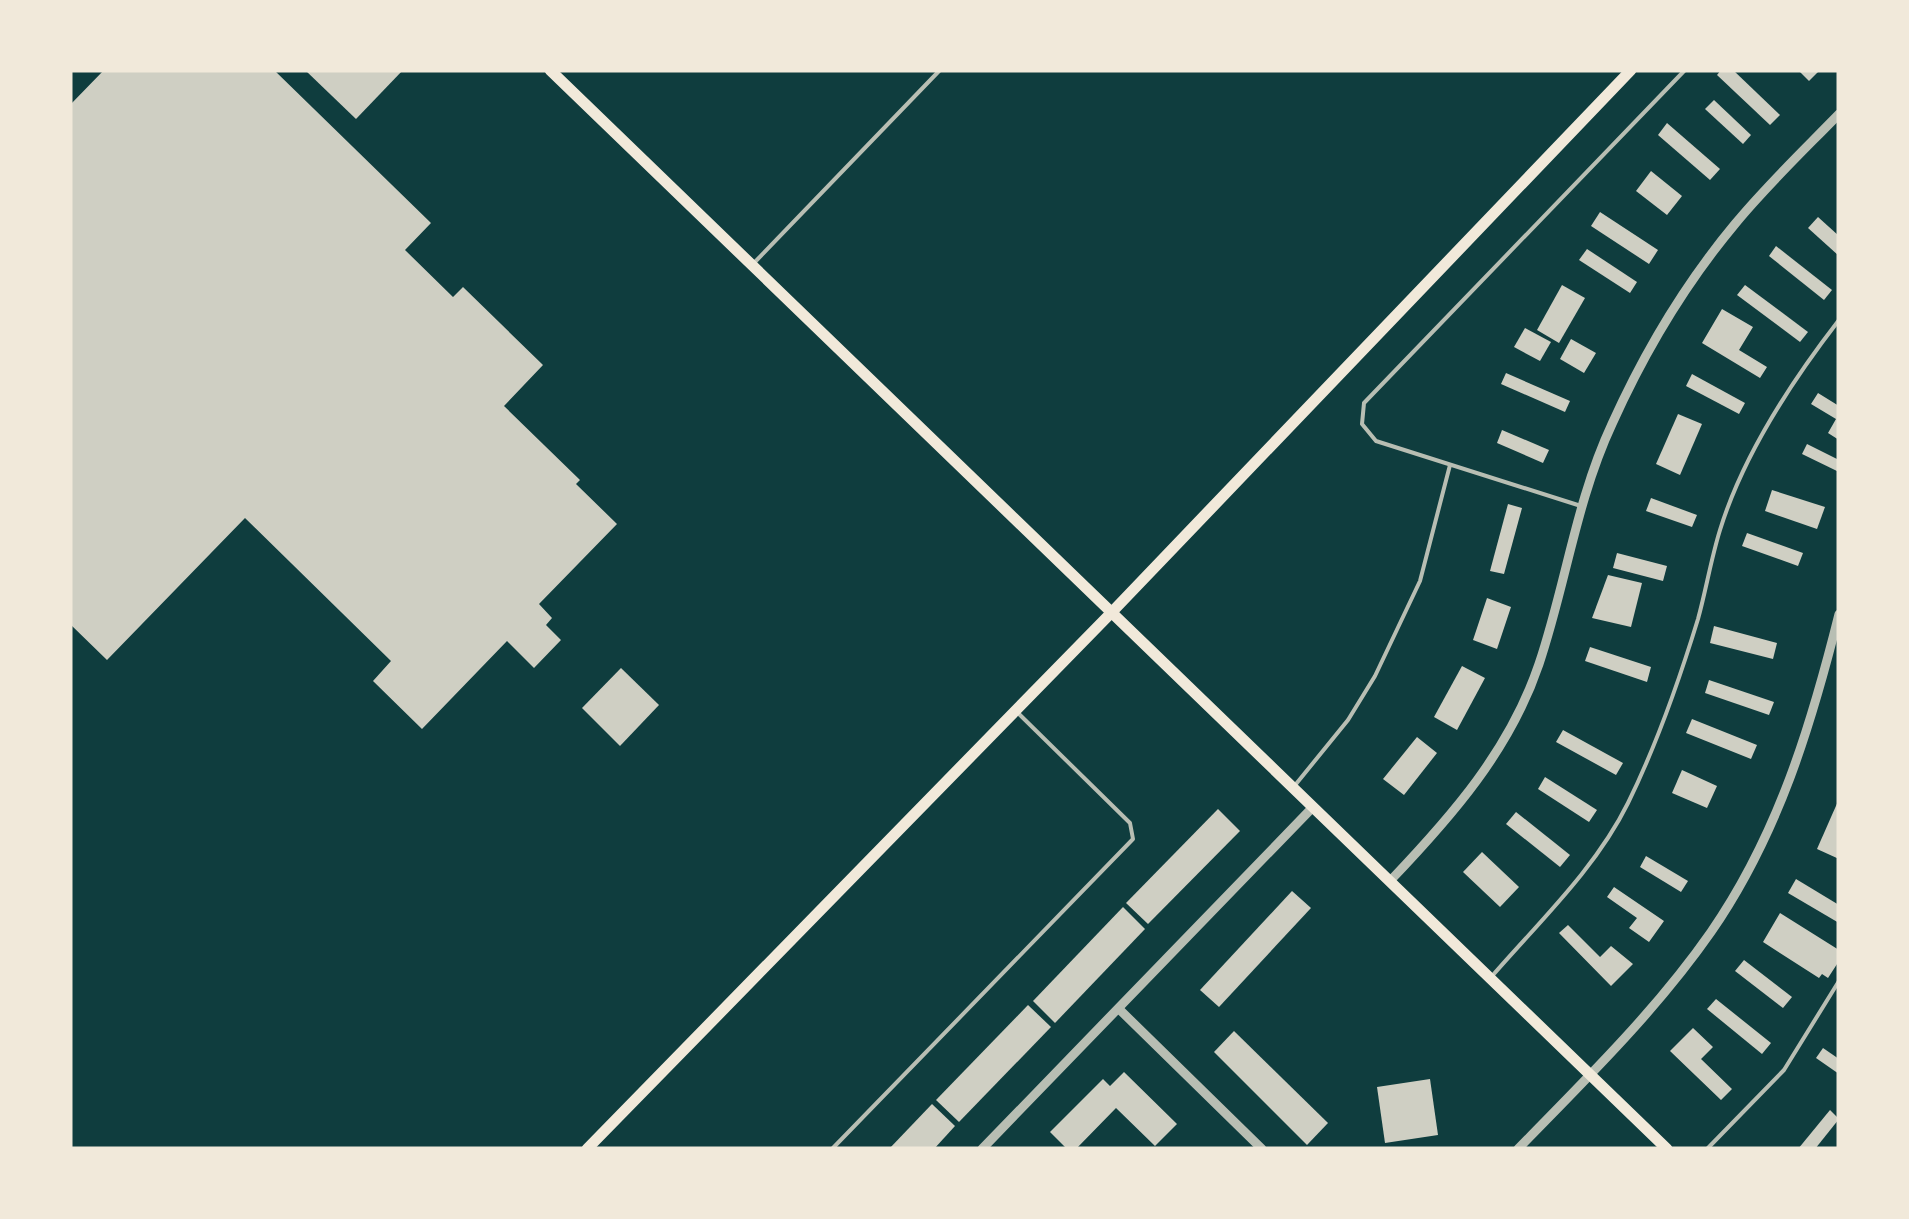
<svg xmlns="http://www.w3.org/2000/svg" width="1909" height="1219" font-family="'Alegreya Sans',sans-serif">
<style>
.building{fill:#cfcfc3}
.lines{fill:none;stroke-linecap:round;stroke-linejoin:round}
.service{stroke:#b8beb3;stroke-width:4}
.minor{stroke:#b8beb3;stroke-width:9}
.secondary{stroke:#f1e9da;stroke-width:11}
</style>
<rect width="100%" height="100%" fill="#0f3d3e"/>
<g class="building">
<path d="M 104,70 L 274,70 L 431,223 L 405,250 L 453,297 L 463,287 L 543,365 L 504,406 L 580,480 L 576,484 L 617,524 L 539,604 L 552,618 L 546,625 L 561,640 L 534,668 L 507,641 L 422,729 L 373,681 L 391,661 L 245,518 L 107,660 L 70,624 L 70,105 Z"/>
<path d="M 305,70 L 403,70 L 356,119 Z"/>
<path d="M 1721,70 L 1733,70 L 1780,115 L 1770,125 L 1717,75 Z"/>
<path d="M 1798,70 L 1820,70 L 1809,81 Z"/>
<path d="M 1714,100 L 1751,135 L 1743,144 L 1705,109 Z"/>
<path d="M 1667,123 L 1720,169 L 1710,180 L 1658,135 Z"/>
<path d="M 1651,171 L 1682,196 L 1667,215 L 1636,191 Z"/>
<path d="M 1600,212 L 1658,250 L 1649,264 L 1591,226 Z"/>
<path d="M 1818,217 L 1839,236 L 1839,256 L 1808,228 Z"/>
<path d="M 1776,246 L 1832,290 L 1824,300 L 1769,256 Z"/>
<path d="M 1587,249 L 1637,282 L 1630,293 L 1579,260 Z"/>
<path d="M 1562,285 L 1585,298 L 1559,343 L 1537,330 Z"/>
<path d="M 1745,285 L 1808,332 L 1800,342 L 1737,295 Z"/>
<path d="M 1722,309 L 1753,327 L 1739,350 L 1767,367 L 1760,378 L 1702,343 Z"/>
<path d="M 1525,328 L 1551,342 L 1540,361 L 1514,347 Z"/>
<path d="M 1571,339 L 1596,353 L 1584,373 L 1560,359 Z"/>
<path d="M 1506,373 L 1570,401 L 1565,412 L 1501,384 Z"/>
<path d="M 1692,374 L 1745,403 L 1739,414 L 1686,386 Z"/>
<path d="M 1818,393 L 1839,406 L 1839,440 L 1828,433 L 1836,419 L 1811,404 Z"/>
<path d="M 1678,414 L 1702,424 L 1680,475 L 1656,464 Z"/>
<path d="M 1502,430 L 1549,450 L 1543,463 L 1497,443 Z"/>
<path d="M 1807,444 L 1839,460 L 1839,472 L 1802,454 Z"/>
<path d="M 1772,490 L 1825,507 L 1817,529 L 1765,511 Z"/>
<path d="M 1651,498 L 1697,515 L 1692,527 L 1646,511 Z"/>
<path d="M 1508,504 L 1522,508 L 1504,574 L 1490,571 Z"/>
<path d="M 1747,533 L 1803,553 L 1798,566 L 1742,546 Z"/>
<path d="M 1617,553 L 1667,566 L 1663,581 L 1613,568 Z"/>
<path d="M 1608,575 L 1642,583 L 1631,627 L 1592,618 Z"/>
<path d="M 1487,598 L 1511,607 L 1497,649 L 1473,640 Z"/>
<path d="M 1714,626 L 1777,643 L 1773,659 L 1710,643 Z"/>
<path d="M 1590,647 L 1651,667 L 1647,682 L 1585,661 Z"/>
<path d="M 1462,666 L 1485,678 L 1457,730 L 1434,717 Z"/>
<path d="M 621,668 L 659,705 L 620,746 L 582,708 Z"/>
<path d="M 1709,680 L 1774,702 L 1769,715 L 1705,693 Z"/>
<path d="M 1692,719 L 1757,745 L 1751,759 L 1686,733 Z"/>
<path d="M 1563,730 L 1623,763 L 1616,775 L 1556,742 Z"/>
<path d="M 1417,737 L 1437,753 L 1404,795 L 1383,779 Z"/>
<path d="M 1682,770 L 1717,786 L 1707,808 L 1672,793 Z"/>
<path d="M 1545,777 L 1597,810 L 1589,822 L 1538,789 Z"/>
<path d="M 1839,799 L 1839,859 L 1817,849 Z"/>
<path d="M 1218,809 L 1240,831 L 1148,924 L 1126,903 Z"/>
<path d="M 1516,812 L 1570,855 L 1560,867 L 1506,824 Z"/>
<path d="M 1482,852 L 1519,887 L 1500,907 L 1463,872 Z"/>
<path d="M 1646,856 L 1688,881 L 1681,892 L 1640,867 Z"/>
<path d="M 1796,879 L 1839,905 L 1839,923 L 1788,893 Z"/>
<path d="M 1614,887 L 1664,921 L 1649,942 L 1629,928 L 1637,918 L 1607,897 Z"/>
<path d="M 1292,891 L 1311,908 L 1219,1007 L 1200,990 Z"/>
<path d="M 1123,907 L 1145,929 L 1055,1023 L 1033,1001 Z"/>
<path d="M 1780,913 L 1839,950 L 1839,961 L 1828,978 L 1822,974 L 1819,978 L 1763,942 Z"/>
<path d="M 1568,925 L 1600,957 L 1611,946 L 1633,964 L 1611,986 L 1559,933 Z"/>
<path d="M 1744,960 L 1792,997 L 1783,1008 L 1735,971 Z"/>
<path d="M 1716,999 L 1771,1043 L 1762,1054 L 1707,1009 Z"/>
<path d="M 1028,1005 L 1051,1027 L 959,1122 L 936,1100 Z"/>
<path d="M 1693,1028 L 1713,1047 L 1701,1059 L 1732,1089 L 1721,1100 L 1670,1051 Z"/>
<path d="M 1234,1031 L 1328,1123 L 1307,1145 L 1214,1052 Z"/>
<path d="M 1823,1048 L 1839,1059 L 1839,1074 L 1816,1058 Z"/>
<path d="M 1124,1072 L 1177,1124 L 1155,1146 L 1116,1108 L 1076,1149 L 1067,1149 L 1050,1132 L 1103,1079 L 1110,1086 Z"/>
<path d="M 1430,1079 L 1438,1135 L 1385,1143 L 1377,1087 Z"/>
<path d="M 932,1104 L 955,1126 L 934,1149 L 889,1149 Z"/>
<path d="M 1830,1110 L 1839,1119 L 1815,1149 L 1798,1149 Z"/>
</g>
<g class="lines">
<g class="service">
<path d="M 753,264 L 940,70"/>
<path d="M 1581,506 L 1376,441 L 1362,424 L 1364,403 L 1685,70"/>
<path d="M 1296,784 L 1348,720 L 1375,676 L 1420,581 L 1450,465"/>
<path d="M 1493,975 C 1540,921 1596,868 1628,803 C 1657,744 1679,681 1698,619 C 1706,590 1711,559 1720,530 C 1743,455 1791,382 1839,320"/>
<path d="M 832,1149 L 1133,839 L 1130,823 L 1019,714"/>
<path d="M 1707,1149 L 1784,1070 L 1839,981"/>
</g>
<g class="minor">
<path d="M 1390,881 C 1452,816 1510,750 1539,664 C 1566,584 1576,501 1612,424 C 1644,353 1685,284 1735,224 C 1767,185 1804,150 1839,114"/>
<path d="M 1119,1009 L 1262,1149"/>
<path d="M 982,1149 L 1313,807"/>
<path d="M 1518,1149 C 1585,1080 1656,1011 1711,932 C 1778,835 1811,726 1839,614"/>
</g>
<g class="secondary">
<path d="M 550,70 L 1667,1149"/>
<path d="M 587,1149 L 1112,612 L 1631,70"/>
</g>
</g>
<rect width="1909" height="1219" fill="none" stroke="#f1e9da" stroke-width="145"/>
</svg>
